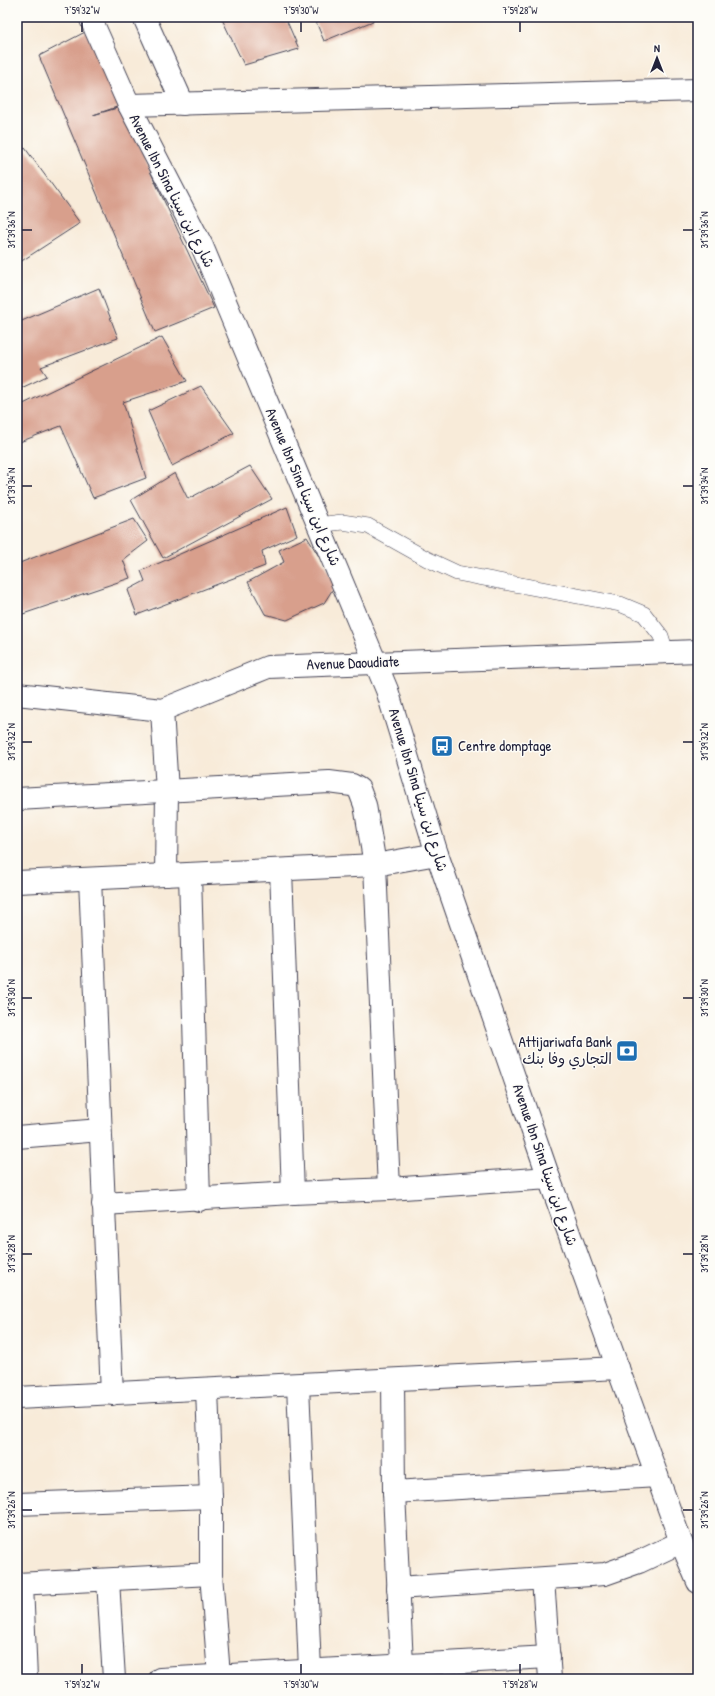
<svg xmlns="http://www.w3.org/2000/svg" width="715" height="1696" font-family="'Patrick Hand','Playpen Sans Arabic',sans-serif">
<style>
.building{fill:#d89f8c}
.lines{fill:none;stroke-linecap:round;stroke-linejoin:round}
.service-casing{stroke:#424053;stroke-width:16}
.minor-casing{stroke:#424053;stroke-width:24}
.tertiary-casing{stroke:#424053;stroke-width:24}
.service{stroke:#fff;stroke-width:15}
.minor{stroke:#fff;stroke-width:22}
.tertiary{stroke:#fff;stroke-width:22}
.ticks{fill:none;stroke:#22223b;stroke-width:1.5}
.labels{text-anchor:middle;stroke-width:3;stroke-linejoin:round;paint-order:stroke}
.street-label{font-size:15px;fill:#22223b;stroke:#fdfcf7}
.poi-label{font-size:15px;fill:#22223b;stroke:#fdfcf7;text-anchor:start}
.neatline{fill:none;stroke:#22223b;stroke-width:1.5}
.ticks-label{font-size:10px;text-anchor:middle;fill:#22223b}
</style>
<rect width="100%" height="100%" fill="#fdfcf7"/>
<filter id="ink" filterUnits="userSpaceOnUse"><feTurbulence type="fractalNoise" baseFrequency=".025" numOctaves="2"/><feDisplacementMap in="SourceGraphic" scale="8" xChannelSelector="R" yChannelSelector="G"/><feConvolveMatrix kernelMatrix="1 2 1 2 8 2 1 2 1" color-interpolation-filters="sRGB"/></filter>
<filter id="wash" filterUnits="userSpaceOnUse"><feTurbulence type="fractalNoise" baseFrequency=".012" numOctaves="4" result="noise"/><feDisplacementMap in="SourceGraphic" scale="16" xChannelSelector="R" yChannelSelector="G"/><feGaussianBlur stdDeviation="0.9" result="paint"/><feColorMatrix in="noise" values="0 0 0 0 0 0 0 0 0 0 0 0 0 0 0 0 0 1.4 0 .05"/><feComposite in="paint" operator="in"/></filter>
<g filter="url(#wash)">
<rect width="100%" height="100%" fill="#f8ebd9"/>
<g id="blocks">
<g class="building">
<path d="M 221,17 L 285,17 L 299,49 L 244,65 Z"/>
<path d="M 314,17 L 372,17 L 373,21 L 324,41 Z"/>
<path d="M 87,31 L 123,105 L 93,115 L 124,106 L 151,173 L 214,308 L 155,332 L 39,56 Z"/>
<path d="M 17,46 L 21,56 L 17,58 Z"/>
<path d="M 25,148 L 80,223 L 17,264 L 17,153 Z"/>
<path d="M 99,288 L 118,338 L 41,367 L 47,376 L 17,390 L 17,323 Z"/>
<path d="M 162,337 L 187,381 L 123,402 L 146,478 L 93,498 L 61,426 L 17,443 L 17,407 Z"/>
<path d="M 201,386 L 234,433 L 172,466 L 148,411 Z"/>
<path d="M 250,466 L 272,499 L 163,558 L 131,500 L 175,473 L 188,499 Z"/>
<path d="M 287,507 L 297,535 L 262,551 L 265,566 L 137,615 L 128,590 L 145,581 L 141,571 Z"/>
<path d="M 134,519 L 148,541 L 123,560 L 130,578 L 17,616 L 17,564 Z"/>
<path d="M 307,537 L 336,584 L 324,603 L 287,620 L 265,614 L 248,582 L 284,562 L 279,550 Z"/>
</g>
</g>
</g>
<g filter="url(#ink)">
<use href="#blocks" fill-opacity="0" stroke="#424053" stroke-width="1"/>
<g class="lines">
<g class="service-casing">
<path id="service" d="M 318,525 L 342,522 L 368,526 L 427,559 L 457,573 L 620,604 L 644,614 L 661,636 L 666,652"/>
</g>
<g class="minor-casing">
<g id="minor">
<path d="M 144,17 L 183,104"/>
<path d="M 129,105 L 698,90"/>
<path d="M 162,710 L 167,791 L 166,875"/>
<path d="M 17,799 L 329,782 L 352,785 L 359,789 L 365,805 L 375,865 L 389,1189"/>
<path d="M 281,870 L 293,1193"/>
<path d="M 190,874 L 199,1200"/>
<path d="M 90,879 L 112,1394"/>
<path d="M 17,882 L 375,865 L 437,854"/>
<path d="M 17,1137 L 100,1130"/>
<path d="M 103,1204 L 293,1193 L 389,1189 L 549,1178"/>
<path d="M 393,1380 L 394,1492 L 402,1665"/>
<path d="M 298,1385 L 310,1670"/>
<path d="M 207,1389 L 211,1497 L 211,1574 L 219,1675"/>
<path d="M 17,1398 L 618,1368"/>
<path d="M 394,1492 L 657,1476"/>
<path d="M 17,1504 L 211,1497"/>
<path d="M 543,1579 L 550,1679"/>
<path d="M 108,1580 L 114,1679"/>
<path d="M 17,1584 L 211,1574"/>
<path d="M 22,1584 L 26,1679"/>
<path d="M 398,1588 L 605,1574 L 639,1562 L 681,1542"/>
<path d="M 160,1679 L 549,1657"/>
</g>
</g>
<g class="tertiary-casing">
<g id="tertiary">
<path d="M 90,17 L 129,105 L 202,246 L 387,690 L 437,854 L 549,1178 L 681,1542 L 698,1582"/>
<path d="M 17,694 L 162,710 L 268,667 L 698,651"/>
</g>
</g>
<use href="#service" class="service"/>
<use href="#minor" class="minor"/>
<use href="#tertiary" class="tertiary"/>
</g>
</g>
<path class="ticks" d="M 82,22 L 82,32M 301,22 L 301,32M 520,22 L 520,32M 22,230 L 32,230M 683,230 L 693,230M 22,486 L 32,486M 683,486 L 693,486M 22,742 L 32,742M 683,742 L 693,742M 22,998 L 32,998M 683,998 L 693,998M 22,1254 L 32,1254M 683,1254 L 693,1254M 22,1510 L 32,1510M 683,1510 L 693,1510M 82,1664 L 82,1674M 301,1664 L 301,1674M 520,1664 L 520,1674"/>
<defs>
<g id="bus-square" transform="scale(1.15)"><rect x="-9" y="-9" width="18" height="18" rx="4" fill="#1f6fb2" stroke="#fdfcf7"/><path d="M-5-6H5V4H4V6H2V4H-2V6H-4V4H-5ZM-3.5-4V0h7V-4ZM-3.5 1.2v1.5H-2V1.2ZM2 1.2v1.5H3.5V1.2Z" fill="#fff"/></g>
<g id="bank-square" transform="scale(1.15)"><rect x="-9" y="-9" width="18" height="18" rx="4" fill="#1f6fb2" stroke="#fdfcf7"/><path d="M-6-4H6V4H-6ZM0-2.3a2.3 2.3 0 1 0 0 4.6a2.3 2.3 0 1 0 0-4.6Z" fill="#fff"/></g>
</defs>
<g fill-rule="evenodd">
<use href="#bus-square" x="442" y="746"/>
<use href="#bank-square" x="627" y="1051"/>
</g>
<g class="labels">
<g class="street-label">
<text transform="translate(172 191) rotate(63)" y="5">Avenue Ibn Sina شارع ابن سينا</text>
<text transform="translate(303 487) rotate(67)" y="5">Avenue Ibn Sina شارع ابن سينا</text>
<text transform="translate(353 663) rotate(-2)" y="5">Avenue Daoudiate</text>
<text transform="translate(418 790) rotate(73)" y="5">Avenue Ibn Sina شارع ابن سينا</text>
<text transform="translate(545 1165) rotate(71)" y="5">Avenue Ibn Sina شارع ابن سينا</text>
</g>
<g class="poi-label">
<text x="458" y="751">Centre domptage</text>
<text x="612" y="1047" text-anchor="end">Attijariwafa Bank<tspan x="612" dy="17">التجاري وفا بنك</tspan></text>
</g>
</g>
<rect width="715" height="1696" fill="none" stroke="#fdfcf7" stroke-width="44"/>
<g transform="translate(657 58)" stroke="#fdfcf7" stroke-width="3" paint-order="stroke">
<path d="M0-3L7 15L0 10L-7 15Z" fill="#22223b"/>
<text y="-6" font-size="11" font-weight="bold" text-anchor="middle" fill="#22223b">N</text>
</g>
<rect x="22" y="22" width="671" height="1652" class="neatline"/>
<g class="ticks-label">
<text x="82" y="14">7°59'32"W</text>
<text x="301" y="14">7°59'30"W</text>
<text x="520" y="14">7°59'28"W</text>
<text transform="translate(11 230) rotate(-90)" y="4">31°39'36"N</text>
<text transform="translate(704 230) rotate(-90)" y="4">31°39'36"N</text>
<text transform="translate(11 486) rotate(-90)" y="4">31°39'34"N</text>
<text transform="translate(704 486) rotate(-90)" y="4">31°39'34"N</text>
<text transform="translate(11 742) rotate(-90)" y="4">31°39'32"N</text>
<text transform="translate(704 742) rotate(-90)" y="4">31°39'32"N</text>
<text transform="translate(11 998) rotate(-90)" y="4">31°39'30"N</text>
<text transform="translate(704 998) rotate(-90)" y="4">31°39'30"N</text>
<text transform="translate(11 1254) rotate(-90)" y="4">31°39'28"N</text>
<text transform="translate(704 1254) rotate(-90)" y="4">31°39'28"N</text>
<text transform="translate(11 1510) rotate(-90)" y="4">31°39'26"N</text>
<text transform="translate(704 1510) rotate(-90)" y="4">31°39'26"N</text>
<text x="82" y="1688">7°59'32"W</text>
<text x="301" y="1688">7°59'30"W</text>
<text x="520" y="1688">7°59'28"W</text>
</g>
</svg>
